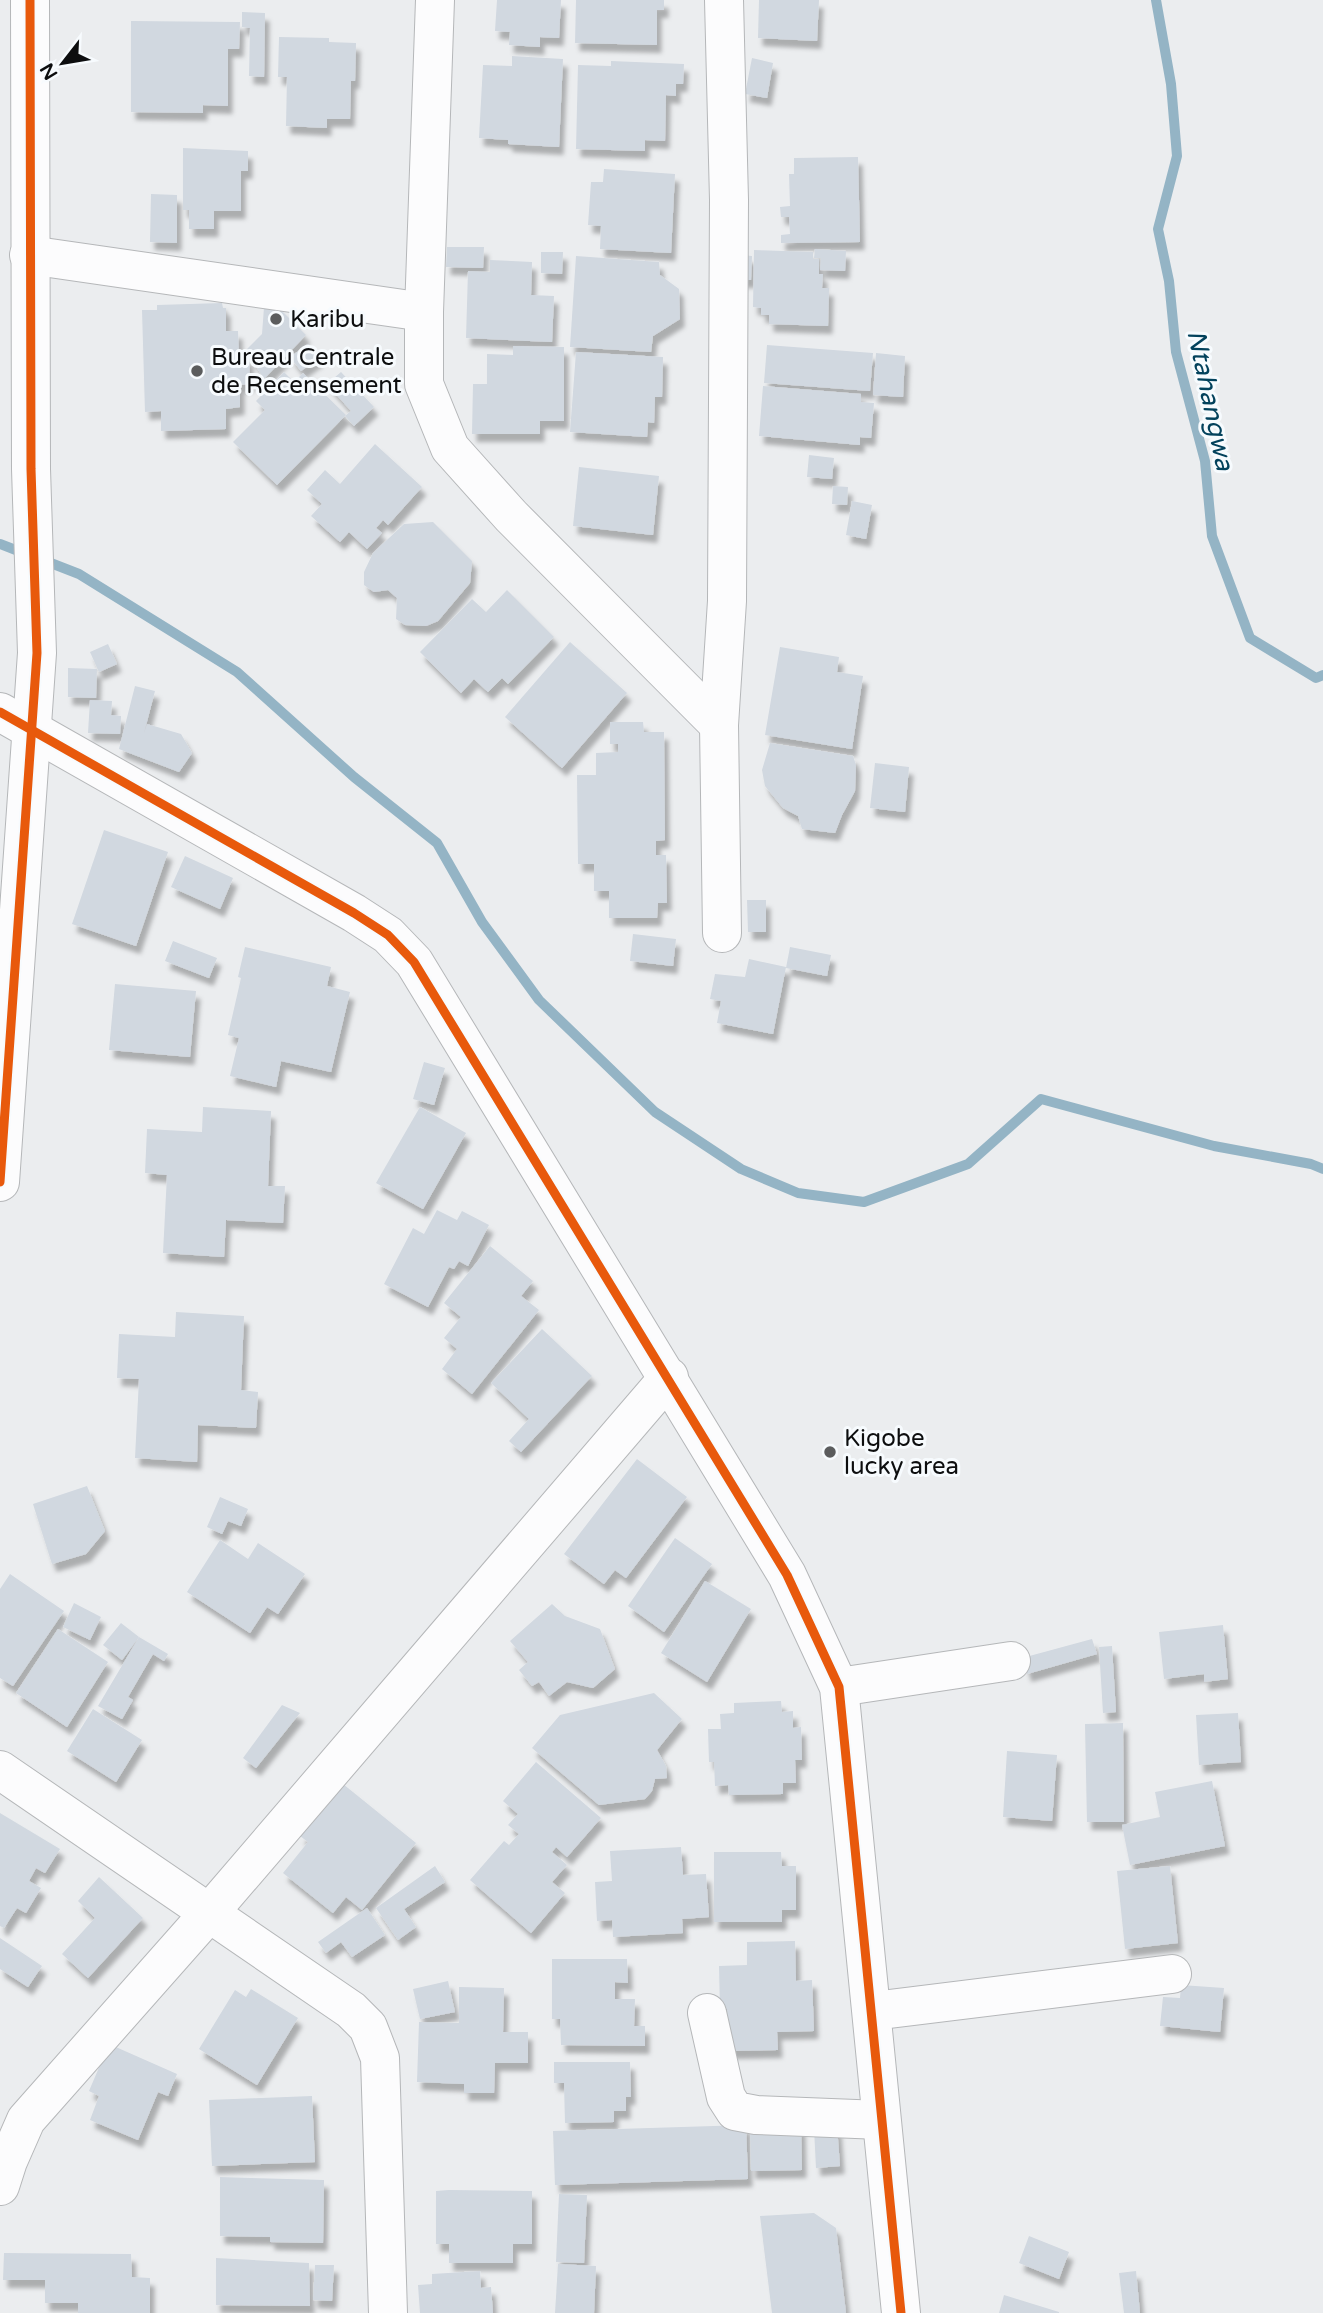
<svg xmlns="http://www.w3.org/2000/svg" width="1323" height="2313" font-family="'Varela Round',sans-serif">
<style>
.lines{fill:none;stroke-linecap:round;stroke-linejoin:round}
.stream{stroke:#94b4c5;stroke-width:10}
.building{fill:#d1d8e0;filter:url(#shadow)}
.minor-casing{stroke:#b5b7b9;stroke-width:40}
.minor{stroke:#fcfcfd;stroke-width:38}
.cycleway-casing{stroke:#f7fbfe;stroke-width:13}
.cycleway{stroke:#e8590c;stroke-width:9}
.poi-dot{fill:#5b5c5d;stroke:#f7fbfe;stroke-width:2.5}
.labels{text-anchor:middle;stroke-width:6;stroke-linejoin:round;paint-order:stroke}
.poi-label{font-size:24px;fill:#0d0e0f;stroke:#f7fbfe;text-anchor:start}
.water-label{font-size:26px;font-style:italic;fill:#03425c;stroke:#f7fbfe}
</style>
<defs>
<filter id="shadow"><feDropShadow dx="4.5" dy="8" stdDeviation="2" flood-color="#0004"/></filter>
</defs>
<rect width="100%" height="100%" fill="#ebedef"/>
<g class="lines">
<g class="stream">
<path d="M 1156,0 L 1171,84 L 1177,156 L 1158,229 L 1169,281 L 1176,352 L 1205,461 L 1212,536 L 1250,638 L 1316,678 L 1323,675"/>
<path d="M 0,544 L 26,554"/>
<path d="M 43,560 L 79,574 L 237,672 L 354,777 L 437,843 L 482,922 L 539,1000 L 655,1112 L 741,1169 L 798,1193 L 864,1202 L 968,1164 L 1041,1099 L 1214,1146 L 1311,1164 L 1323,1169"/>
</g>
</g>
<g class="building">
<path d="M 497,0 L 561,0 L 559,38 L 540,37 L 540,47 L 509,45 L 510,32 L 495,31 Z"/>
<path d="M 576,0 L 664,0 L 664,10 L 657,10 L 657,45 L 575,43 Z"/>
<path d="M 759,0 L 819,0 L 817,41 L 758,38 Z"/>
<path d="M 242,12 L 265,13 L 264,77 L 249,76 L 250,28 L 242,27 Z"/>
<path d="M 131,21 L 240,22 L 239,49 L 228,49 L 228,106 L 203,105 L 203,113 L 131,112 Z"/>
<path d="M 279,37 L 329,38 L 329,42 L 356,43 L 355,81 L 351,81 L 350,119 L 327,119 L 327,128 L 286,126 L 287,77 L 278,77 Z"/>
<path d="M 512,56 L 563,59 L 559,147 L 508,144 L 508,140 L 479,138 L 483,65 L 512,66 Z"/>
<path d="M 752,58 L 773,63 L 767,98 L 745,94 Z"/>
<path d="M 611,61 L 684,64 L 683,84 L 676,84 L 676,96 L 666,95 L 665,141 L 645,140 L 645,151 L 576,149 L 578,65 L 611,66 Z"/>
<path d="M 183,148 L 248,151 L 248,171 L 241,171 L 241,211 L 214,211 L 214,229 L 189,229 L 189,210 L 183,210 Z"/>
<path d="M 858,157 L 860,242 L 781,243 L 781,235 L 790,234 L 789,217 L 781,217 L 780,207 L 790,206 L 789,174 L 794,174 L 794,158 Z"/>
<path d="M 604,169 L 675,174 L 671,253 L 600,249 L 601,226 L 588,225 L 591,182 L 603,182 Z"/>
<path d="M 151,194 L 177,195 L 177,243 L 150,242 Z"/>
<path d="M 447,247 L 484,247 L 483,268 L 446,267 Z"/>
<path d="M 815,249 L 846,251 L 845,271 L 820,270 L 821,258 L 814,258 Z"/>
<path d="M 754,250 L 813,252 L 813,259 L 819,259 L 819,274 L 823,274 L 822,288 L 829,288 L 828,326 L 769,324 L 769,315 L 761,315 L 761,308 L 753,307 Z"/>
<path d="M 541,252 L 563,252 L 562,274 L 541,273 Z"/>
<path d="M 741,255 L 752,256 L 751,280 L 740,280 Z"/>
<path d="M 576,256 L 659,262 L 660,275 L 679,289 L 680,319 L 653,336 L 651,352 L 570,347 Z"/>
<path d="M 490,260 L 532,262 L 531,295 L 554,296 L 552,342 L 466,338 L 468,271 L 490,272 Z"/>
<path d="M 265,294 L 306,335 L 264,379 L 246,350 L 262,334 Z"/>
<path d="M 222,303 L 223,308 L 226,308 L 226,331 L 238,331 L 239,357 L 249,357 L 250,384 L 240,385 L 240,407 L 226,409 L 226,429 L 161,431 L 161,411 L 145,412 L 142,310 L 157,310 L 157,305 Z"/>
<path d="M 308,344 L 319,358 L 301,371 L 290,357 Z"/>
<path d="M 767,345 L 873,353 L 870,391 L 764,383 Z"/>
<path d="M 513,346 L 564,347 L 564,421 L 540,421 L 540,434 L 472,434 L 473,384 L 487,384 L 487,354 L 513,355 Z"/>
<path d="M 576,352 L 663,357 L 662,397 L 655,397 L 654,423 L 648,422 L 647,437 L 570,432 Z"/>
<path d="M 876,353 L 905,356 L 903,397 L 873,395 Z"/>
<path d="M 284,372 L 294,382 L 303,373 L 346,415 L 277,485 L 233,442 L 265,410 L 256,401 Z"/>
<path d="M 341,372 L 374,407 L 354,426 L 345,416 L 351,411 L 327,384 Z"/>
<path d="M 763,386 L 861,394 L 861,402 L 874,403 L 871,438 L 860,437 L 860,445 L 759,436 Z"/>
<path d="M 375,444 L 422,487 L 388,525 L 383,520 L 376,528 L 382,533 L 367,549 L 349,532 L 340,542 L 311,516 L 322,504 L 307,490 L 325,470 L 340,484 Z"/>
<path d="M 809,455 L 834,458 L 832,479 L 807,477 Z"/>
<path d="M 579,467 L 659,476 L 653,535 L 573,526 Z"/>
<path d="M 833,486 L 848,487 L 847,505 L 832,504 Z"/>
<path d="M 852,501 L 872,505 L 866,539 L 846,535 Z"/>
<path d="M 433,522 L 472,561 L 470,583 L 438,621 L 426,626 L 405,625 L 396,619 L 397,598 L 388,590 L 374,592 L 364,585 L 364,572 L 373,553 L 404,524 Z"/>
<path d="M 507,590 L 554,637 L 508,684 L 502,678 L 488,692 L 474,679 L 461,693 L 420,652 L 472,599 L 486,612 Z"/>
<path d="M 570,642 L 627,693 L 562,768 L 505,717 Z"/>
<path d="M 108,644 L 117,664 L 99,672 L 90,652 Z"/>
<path d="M 780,647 L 839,657 L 837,672 L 863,676 L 852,749 L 765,735 Z"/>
<path d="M 68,668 L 97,669 L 96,698 L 68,697 Z"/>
<path d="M 135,686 L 155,691 L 144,733 L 147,724 L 181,734 L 192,753 L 179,772 L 119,749 Z"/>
<path d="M 90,700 L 112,701 L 111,715 L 121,716 L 120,734 L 88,733 Z"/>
<path d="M 610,722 L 643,722 L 644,732 L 664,732 L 665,840 L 656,841 L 656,855 L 666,855 L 667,903 L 658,903 L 657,918 L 609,918 L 609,891 L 594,891 L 594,864 L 578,864 L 577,775 L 596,775 L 596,753 L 618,752 L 618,744 L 610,744 Z"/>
<path d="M 770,743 L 853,756 L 856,765 L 855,791 L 842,815 L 835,833 L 802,829 L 798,816 L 783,808 L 765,786 L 762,770 Z"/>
<path d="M 875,763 L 909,767 L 905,812 L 870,808 Z"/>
<path d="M 104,830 L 168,852 L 136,946 L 72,924 Z"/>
<path d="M 185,856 L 233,878 L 220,909 L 171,887 Z"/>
<path d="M 747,900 L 766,900 L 766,932 L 748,932 Z"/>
<path d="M 633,934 L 676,939 L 673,966 L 630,961 Z"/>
<path d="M 173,941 L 217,958 L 209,978 L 165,961 Z"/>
<path d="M 245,947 L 331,967 L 327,986 L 350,992 L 331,1072 L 281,1061 L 276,1087 L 230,1076 L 239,1038 L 228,1035 L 241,978 L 238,977 Z"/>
<path d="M 790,947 L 831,955 L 827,976 L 786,968 Z"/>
<path d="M 749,959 L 786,967 L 773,1034 L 717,1023 L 721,1001 L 710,999 L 715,974 L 745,977 Z"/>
<path d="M 115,984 L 196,991 L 190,1057 L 109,1050 Z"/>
<path d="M 424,1062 L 445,1068 L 434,1105 L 413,1099 Z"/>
<path d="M 203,1107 L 271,1111 L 268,1186 L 285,1186 L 283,1223 L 226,1220 L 224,1257 L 163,1253 L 167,1175 L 145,1173 L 147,1129 L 202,1132 Z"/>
<path d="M 420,1107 L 466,1133 L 423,1209 L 376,1183 Z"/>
<path d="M 437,1210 L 457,1220 L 462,1211 L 489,1225 L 468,1266 L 459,1261 L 454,1269 L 449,1267 L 428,1307 L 384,1284 L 413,1228 L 424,1234 Z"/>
<path d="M 490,1246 L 533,1281 L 521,1296 L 539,1310 L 472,1394 L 442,1369 L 457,1349 L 444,1338 L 461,1317 L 444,1303 Z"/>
<path d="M 176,1312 L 244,1316 L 241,1390 L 258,1392 L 256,1428 L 198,1425 L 197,1462 L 135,1458 L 139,1379 L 117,1378 L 119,1334 L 175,1337 Z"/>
<path d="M 542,1329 L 592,1376 L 521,1452 L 509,1441 L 529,1419 L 491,1383 Z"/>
<path d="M 637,1459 L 687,1497 L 626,1578 L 615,1570 L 604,1584 L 564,1554 Z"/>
<path d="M 87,1486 L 105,1531 L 86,1554 L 52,1564 L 33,1504 Z"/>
<path d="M 220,1497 L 248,1509 L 241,1526 L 228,1521 L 222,1534 L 207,1527 Z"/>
<path d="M 675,1538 L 712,1564 L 664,1632 L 628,1606 Z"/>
<path d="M 220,1540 L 248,1559 L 258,1543 L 305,1574 L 278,1614 L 267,1607 L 250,1633 L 187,1592 Z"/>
<path d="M 10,1574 L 64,1611 L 13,1686 L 0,1678 L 0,1589 Z"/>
<path d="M 705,1581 L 751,1609 L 707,1682 L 661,1653 Z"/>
<path d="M 74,1603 L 101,1617 L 90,1640 L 63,1627 Z"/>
<path d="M 552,1604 L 565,1616 L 600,1629 L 615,1669 L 593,1688 L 567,1682 L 549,1696 L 539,1682 L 532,1686 L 519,1670 L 528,1662 L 510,1641 Z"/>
<path d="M 121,1623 L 139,1637 L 122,1660 L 103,1645 Z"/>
<path d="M 1223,1625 L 1228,1679 L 1204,1682 L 1204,1674 L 1164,1679 L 1159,1632 Z"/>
<path d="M 58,1629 L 108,1662 L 67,1727 L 16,1693 Z"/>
<path d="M 139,1637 L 168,1654 L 164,1661 L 153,1654 L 128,1697 L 133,1700 L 122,1719 L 98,1706 Z"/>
<path d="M 1092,1639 L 1097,1654 L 1027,1674 L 1022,1658 Z"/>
<path d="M 1112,1646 L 1116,1712 L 1103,1713 L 1099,1647 Z"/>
<path d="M 654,1693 L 682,1719 L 657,1750 L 666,1766 L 667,1778 L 655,1779 L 652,1791 L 645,1799 L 599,1805 L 532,1748 L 560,1715 Z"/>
<path d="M 781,1701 L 782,1712 L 793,1711 L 793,1728 L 801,1727 L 802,1760 L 795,1760 L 796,1783 L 783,1783 L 783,1794 L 729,1795 L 728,1785 L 715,1786 L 714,1762 L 709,1762 L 708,1729 L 721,1729 L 720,1714 L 734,1713 L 734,1703 Z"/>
<path d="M 282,1705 L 300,1713 L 256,1768 L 243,1758 Z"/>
<path d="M 93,1709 L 142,1740 L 116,1782 L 67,1751 Z"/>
<path d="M 1238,1713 L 1241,1762 L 1199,1765 L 1196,1715 Z"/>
<path d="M 1123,1723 L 1124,1822 L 1087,1822 L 1085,1724 Z"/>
<path d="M 1007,1751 L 1057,1755 L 1052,1821 L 1003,1817 Z"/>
<path d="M 536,1762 L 601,1818 L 567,1857 L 556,1847 L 552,1852 L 567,1865 L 552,1882 L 565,1893 L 531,1933 L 470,1880 L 504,1841 L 509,1845 L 519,1834 L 508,1825 L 518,1814 L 503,1801 Z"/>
<path d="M 1212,1781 L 1225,1846 L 1130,1865 L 1122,1825 L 1160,1817 L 1155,1792 Z"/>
<path d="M 343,1784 L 416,1843 L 362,1910 L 346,1897 L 333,1913 L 283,1873 L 308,1842 L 300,1836 Z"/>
<path d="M 0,1813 L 60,1849 L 45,1873 L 36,1868 L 29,1881 L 41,1888 L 26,1913 L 17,1908 L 4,1928 L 0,1926 Z"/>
<path d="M 681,1847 L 683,1875 L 706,1874 L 709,1917 L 682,1919 L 683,1933 L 613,1937 L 612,1920 L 597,1921 L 595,1882 L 612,1881 L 610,1851 Z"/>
<path d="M 714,1852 L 781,1852 L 782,1866 L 796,1866 L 796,1910 L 782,1910 L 782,1922 L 714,1922 Z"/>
<path d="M 435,1866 L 445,1882 L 404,1909 L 416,1927 L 398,1940 L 376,1908 Z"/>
<path d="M 1170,1866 L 1178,1943 L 1125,1949 L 1117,1871 Z"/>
<path d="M 99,1877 L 143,1918 L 88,1978 L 62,1954 L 95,1918 L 78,1901 Z"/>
<path d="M 367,1908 L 385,1935 L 352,1957 L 341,1942 L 326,1953 L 318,1942 Z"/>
<path d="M 0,1938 L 42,1966 L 28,1987 L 0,1969 Z"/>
<path d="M 795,1941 L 796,1981 L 812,1980 L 814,2031 L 777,2032 L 778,2050 L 728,2051 L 727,2009 L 720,2009 L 719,1966 L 747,1965 L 747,1942 Z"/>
<path d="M 552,1959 L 627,1959 L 628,1983 L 615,1982 L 615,1999 L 635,1999 L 634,2026 L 645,2026 L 645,2046 L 561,2045 L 560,2019 L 552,2019 Z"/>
<path d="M 448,1981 L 455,2012 L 420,2019 L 413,1989 Z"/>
<path d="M 1181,1985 L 1224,1988 L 1220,2032 L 1160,2026 L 1163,1997 L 1180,1998 Z"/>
<path d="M 459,1987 L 504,1988 L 503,2032 L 528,2032 L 528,2063 L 495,2063 L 494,2093 L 464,2093 L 464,2084 L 417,2082 L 419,2022 L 459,2023 Z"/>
<path d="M 251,1989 L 298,2018 L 257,2085 L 199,2049 L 235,1990 L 246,1997 Z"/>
<path d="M 109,2044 L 177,2074 L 168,2096 L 158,2092 L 138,2140 L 90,2120 L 99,2096 L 89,2091 Z"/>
<path d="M 554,2062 L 630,2062 L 631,2097 L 626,2097 L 626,2111 L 614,2111 L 614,2122 L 565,2123 L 564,2083 L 554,2083 Z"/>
<path d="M 312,2096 L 315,2162 L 212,2166 L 209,2100 Z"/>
<path d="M 801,2124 L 802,2170 L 751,2171 L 750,2125 Z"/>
<path d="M 746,2125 L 748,2179 L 555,2185 L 553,2131 Z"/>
<path d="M 837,2126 L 840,2166 L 816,2168 L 814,2128 Z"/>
<path d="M 220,2177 L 324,2180 L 323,2243 L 270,2242 L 270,2237 L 220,2236 Z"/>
<path d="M 449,2190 L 532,2191 L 532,2244 L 513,2244 L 513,2263 L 449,2263 L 449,2244 L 436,2244 L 436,2191 Z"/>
<path d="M 559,2194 L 587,2195 L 584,2263 L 556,2262 Z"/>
<path d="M 814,2213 L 836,2228 L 846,2313 L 772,2313 L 760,2216 Z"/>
<path d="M 1029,2236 L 1069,2252 L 1059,2279 L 1019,2263 Z"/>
<path d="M 4,2253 L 131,2254 L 132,2277 L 150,2278 L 150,2313 L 78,2313 L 78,2303 L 45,2303 L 45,2280 L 3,2280 Z"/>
<path d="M 216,2258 L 309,2263 L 310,2306 L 216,2305 Z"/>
<path d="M 558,2264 L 596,2266 L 594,2313 L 555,2313 Z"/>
<path d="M 315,2265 L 334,2265 L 332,2301 L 313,2300 Z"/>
<path d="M 480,2271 L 481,2288 L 491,2287 L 493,2313 L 420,2313 L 418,2285 L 432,2284 L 432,2274 Z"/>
<path d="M 1136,2271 L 1140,2313 L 1124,2313 L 1119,2273 Z"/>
<path d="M 1004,2295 L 1059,2312 L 1059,2313 L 999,2313 Z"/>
</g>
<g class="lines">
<g class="minor-casing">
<g id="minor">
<path d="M 435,0 L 424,312 L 424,384 L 450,448 L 511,516 L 719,725"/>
<path d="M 29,255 L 424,312"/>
<path d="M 0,712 L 354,913 L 388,935 L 414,962 L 787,1575 L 839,1687 L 901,2313"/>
<path d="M 722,933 L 719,725 L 727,601 L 729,200 L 724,0"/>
<path d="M 0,1182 L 37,653 L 31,469 L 30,0"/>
<path d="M 839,1687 L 1011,1661"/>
<path d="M 0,1770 L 351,2010 L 368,2027 L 380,2058 L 388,2313"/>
<path d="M 873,2011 L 1172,1974"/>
<path d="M 707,2013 L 726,2097 L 735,2111 L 756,2115 L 881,2120"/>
<path d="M 0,2186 L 8,2161 L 26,2120 L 210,1912 L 669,1377"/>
</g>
</g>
<use href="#minor" class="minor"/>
<g class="cycleway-casing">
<g id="cycleway">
<path d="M 0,712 L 354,913 L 388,935 L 414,962 L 787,1575 L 839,1687 L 901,2313"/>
<path d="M 0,1182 L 37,653 L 31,469 L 30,0"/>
</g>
</g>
<use href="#cycleway" class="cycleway"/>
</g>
<g class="poi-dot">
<circle cx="276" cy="319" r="7"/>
<circle cx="197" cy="371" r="7"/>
<circle cx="830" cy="1452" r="7"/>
</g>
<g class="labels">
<g class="poi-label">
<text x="290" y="327">Karibu</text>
<text x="211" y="365">Bureau Centrale<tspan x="211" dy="28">de Recensement</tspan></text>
<text x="844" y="1446">Kigobe<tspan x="844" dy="28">lucky area</tspan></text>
</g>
<g class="water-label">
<text transform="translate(1211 400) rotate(78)" y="9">Ntahangwa</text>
</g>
</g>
<g transform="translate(63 63) rotate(239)" stroke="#f7fbfe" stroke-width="5" paint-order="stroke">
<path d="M0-5L12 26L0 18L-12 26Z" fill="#0d0e0f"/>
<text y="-10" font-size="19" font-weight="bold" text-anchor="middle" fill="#0d0e0f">N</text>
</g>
</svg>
